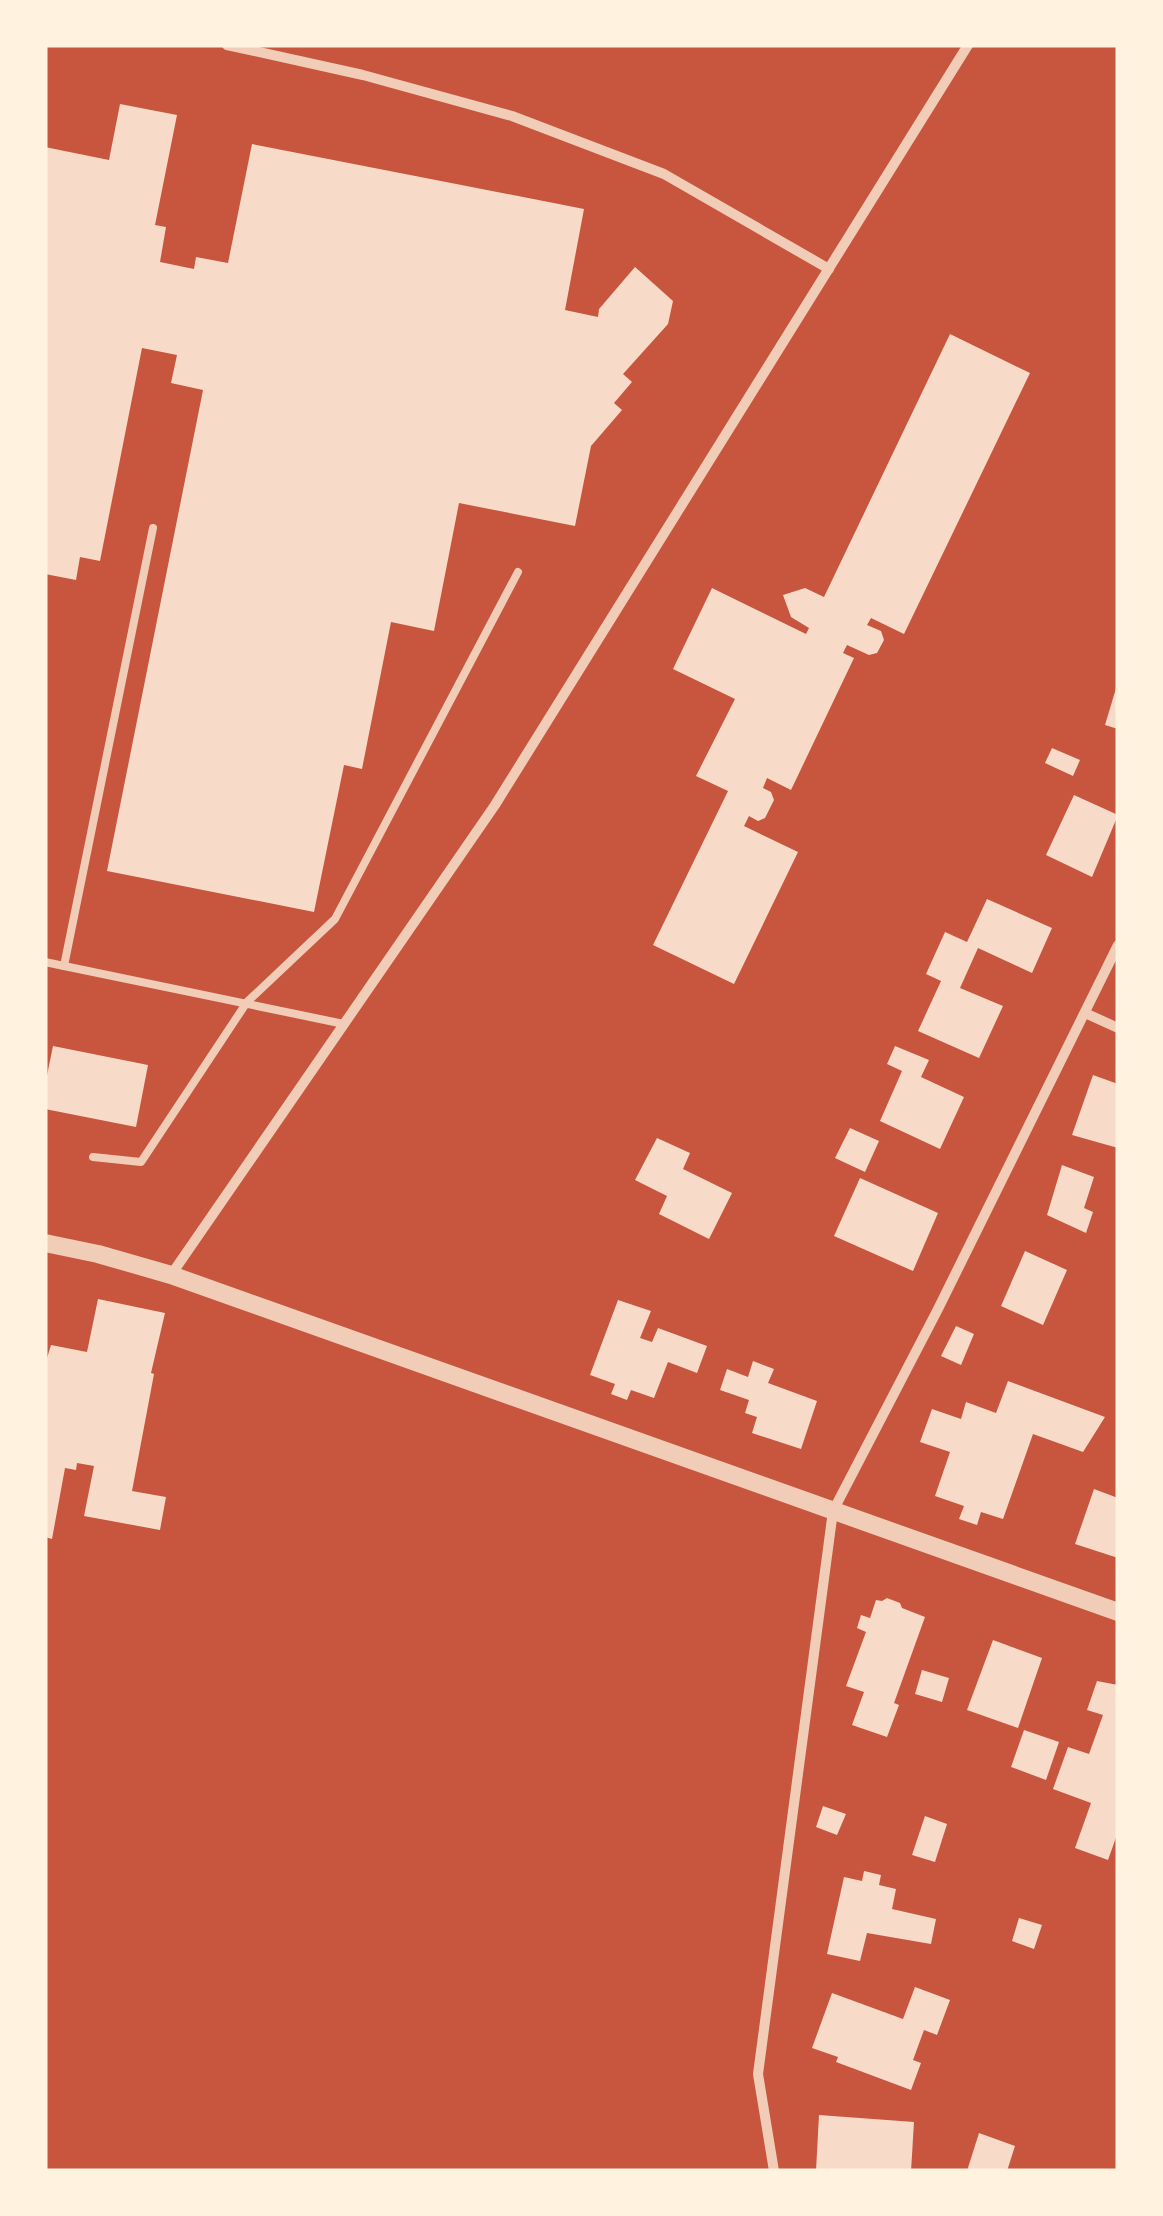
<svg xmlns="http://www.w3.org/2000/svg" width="1163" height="2216" font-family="Rubik,sans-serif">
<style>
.building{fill:#f7dbc8}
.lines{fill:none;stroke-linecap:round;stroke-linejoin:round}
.service{stroke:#f1ccb7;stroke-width:8}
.minor{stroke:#f1ccb7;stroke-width:10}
.tertiary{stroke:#f1ccb7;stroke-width:18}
</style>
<rect width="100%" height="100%" fill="#c8553d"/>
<g class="building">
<path d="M 120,104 L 177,115 L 155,225 L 166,227 L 160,262 L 194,269 L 196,257 L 228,263 L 252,144 L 584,209 L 565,310 L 598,317 L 599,309 L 635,267 L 673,301 L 668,324 L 623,374 L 632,382 L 614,403 L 622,410 L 591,446 L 575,526 L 459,503 L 434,631 L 391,622 L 362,769 L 344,765 L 314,912 L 107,871 L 203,390 L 171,383 L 177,355 L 142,348 L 100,561 L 80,557 L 76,580 L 45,574 L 45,147 L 109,160 Z"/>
<path d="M 950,334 L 1030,373 L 904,634 L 871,618 L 867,625 L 881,631 L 884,640 L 877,653 L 869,655 L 847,645 L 843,653 L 854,658 L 791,790 L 767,778 L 763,788 L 771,792 L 774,800 L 765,818 L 758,821 L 749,816 L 744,826 L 798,852 L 734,984 L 653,945 L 728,791 L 696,776 L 735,699 L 673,669 L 712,588 L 806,634 L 809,628 L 791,617 L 783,595 L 805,588 L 824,597 Z"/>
<path d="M 1117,685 L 1118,685 L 1118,729 L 1105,725 Z"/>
<path d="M 1052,748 L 1080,760 L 1073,776 L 1045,763 Z"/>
<path d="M 1074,795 L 1118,815 L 1092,877 L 1046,855 Z"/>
<path d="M 987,899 L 1052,928 L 1032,973 L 978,948 L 960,988 L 1003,1006 L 979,1058 L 918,1031 L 941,981 L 926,974 L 945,932 L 967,942 Z"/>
<path d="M 53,1046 L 148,1065 L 136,1127 L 45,1109 L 45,1085 Z"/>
<path d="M 895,1046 L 929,1060 L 921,1077 L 964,1097 L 940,1149 L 880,1121 L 902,1071 L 887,1064 Z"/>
<path d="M 1093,1075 L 1118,1084 L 1118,1148 L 1072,1135 Z"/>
<path d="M 850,1128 L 879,1141 L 865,1172 L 835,1158 Z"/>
<path d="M 657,1138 L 690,1153 L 683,1169 L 732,1193 L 709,1239 L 659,1214 L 667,1196 L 635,1180 Z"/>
<path d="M 1062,1165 L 1094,1177 L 1084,1208 L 1093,1212 L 1086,1233 L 1047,1215 Z"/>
<path d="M 860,1178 L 938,1213 L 913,1271 L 834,1236 Z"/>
<path d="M 1025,1251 L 1067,1270 L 1043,1325 L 1001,1306 Z"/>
<path d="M 98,1299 L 165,1313 L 151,1373 L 154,1374 L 132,1491 L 166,1497 L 160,1530 L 84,1516 L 94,1466 L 77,1463 L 76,1470 L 65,1468 L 52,1539 L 45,1537 L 47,1358 L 51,1345 L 87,1352 Z"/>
<path d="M 618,1300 L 651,1311 L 640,1338 L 652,1342 L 658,1328 L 707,1346 L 697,1373 L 668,1362 L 654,1398 L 631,1390 L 627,1400 L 611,1394 L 615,1384 L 590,1375 Z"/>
<path d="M 956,1326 L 974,1334 L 961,1365 L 941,1356 Z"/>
<path d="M 753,1361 L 774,1369 L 768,1383 L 817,1401 L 801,1449 L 752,1433 L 757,1417 L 745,1413 L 749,1400 L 720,1390 L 727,1369 L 748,1377 Z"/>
<path d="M 1008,1381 L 1105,1417 L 1083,1452 L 1033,1434 L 1003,1519 L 981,1512 L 977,1525 L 959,1519 L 964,1506 L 935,1496 L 950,1452 L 920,1442 L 932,1409 L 961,1419 L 966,1402 L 996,1413 Z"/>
<path d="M 1094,1489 L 1118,1498 L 1118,1558 L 1075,1544 Z"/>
<path d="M 887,1598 L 900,1603 L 902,1608 L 925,1617 L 894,1703 L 899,1705 L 887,1737 L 852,1725 L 864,1692 L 846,1686 L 866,1632 L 857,1628 L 861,1615 L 870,1618 L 876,1600 L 882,1601 Z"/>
<path d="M 993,1640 L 1042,1658 L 1018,1728 L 967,1710 Z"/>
<path d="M 922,1670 L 949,1678 L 942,1702 L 915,1694 Z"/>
<path d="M 1097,1681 L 1118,1685 L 1118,1832 L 1108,1860 L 1075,1848 L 1091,1803 L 1053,1789 L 1068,1747 L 1089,1754 L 1103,1715 L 1087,1710 Z"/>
<path d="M 1024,1730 L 1059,1742 L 1046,1780 L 1011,1767 Z"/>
<path d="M 823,1806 L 846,1814 L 837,1835 L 816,1827 Z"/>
<path d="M 925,1816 L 947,1824 L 935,1862 L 912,1855 Z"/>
<path d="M 864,1871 L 881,1875 L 879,1885 L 896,1889 L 892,1909 L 936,1919 L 931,1944 L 867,1933 L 860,1961 L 827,1954 L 844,1877 L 862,1881 Z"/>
<path d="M 1019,1918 L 1042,1925 L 1034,1949 L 1012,1941 Z"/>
<path d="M 915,1987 L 950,2000 L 937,2035 L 924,2030 L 913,2060 L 921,2063 L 911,2090 L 836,2062 L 838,2057 L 812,2048 L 832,1993 L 903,2019 Z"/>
<path d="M 819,2115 L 914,2122 L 911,2171 L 816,2171 Z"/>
<path d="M 979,2133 L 1015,2146 L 1007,2171 L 967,2171 Z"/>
</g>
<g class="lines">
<g class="service">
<path d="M 153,528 L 64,966 L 344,1024"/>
<path d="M 45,962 L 64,966"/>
<path d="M 93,1157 L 141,1162 L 247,1002 L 335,919 L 518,572"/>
</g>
<g class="minor">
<path d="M 227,45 L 363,75 L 512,116 L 664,174 L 829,269"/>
<path d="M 1085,1013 L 1118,1028"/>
<path d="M 171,1275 L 495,805 L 968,45"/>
<path d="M 774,2171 L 758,2074 L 833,1511 L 938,1309 L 1118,945"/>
</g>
<path class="tertiary" d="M 45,1243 L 98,1254 L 171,1275 L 1118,1612"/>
</g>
<rect width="1163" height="2216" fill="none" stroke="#fff3e0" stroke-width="95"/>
</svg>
